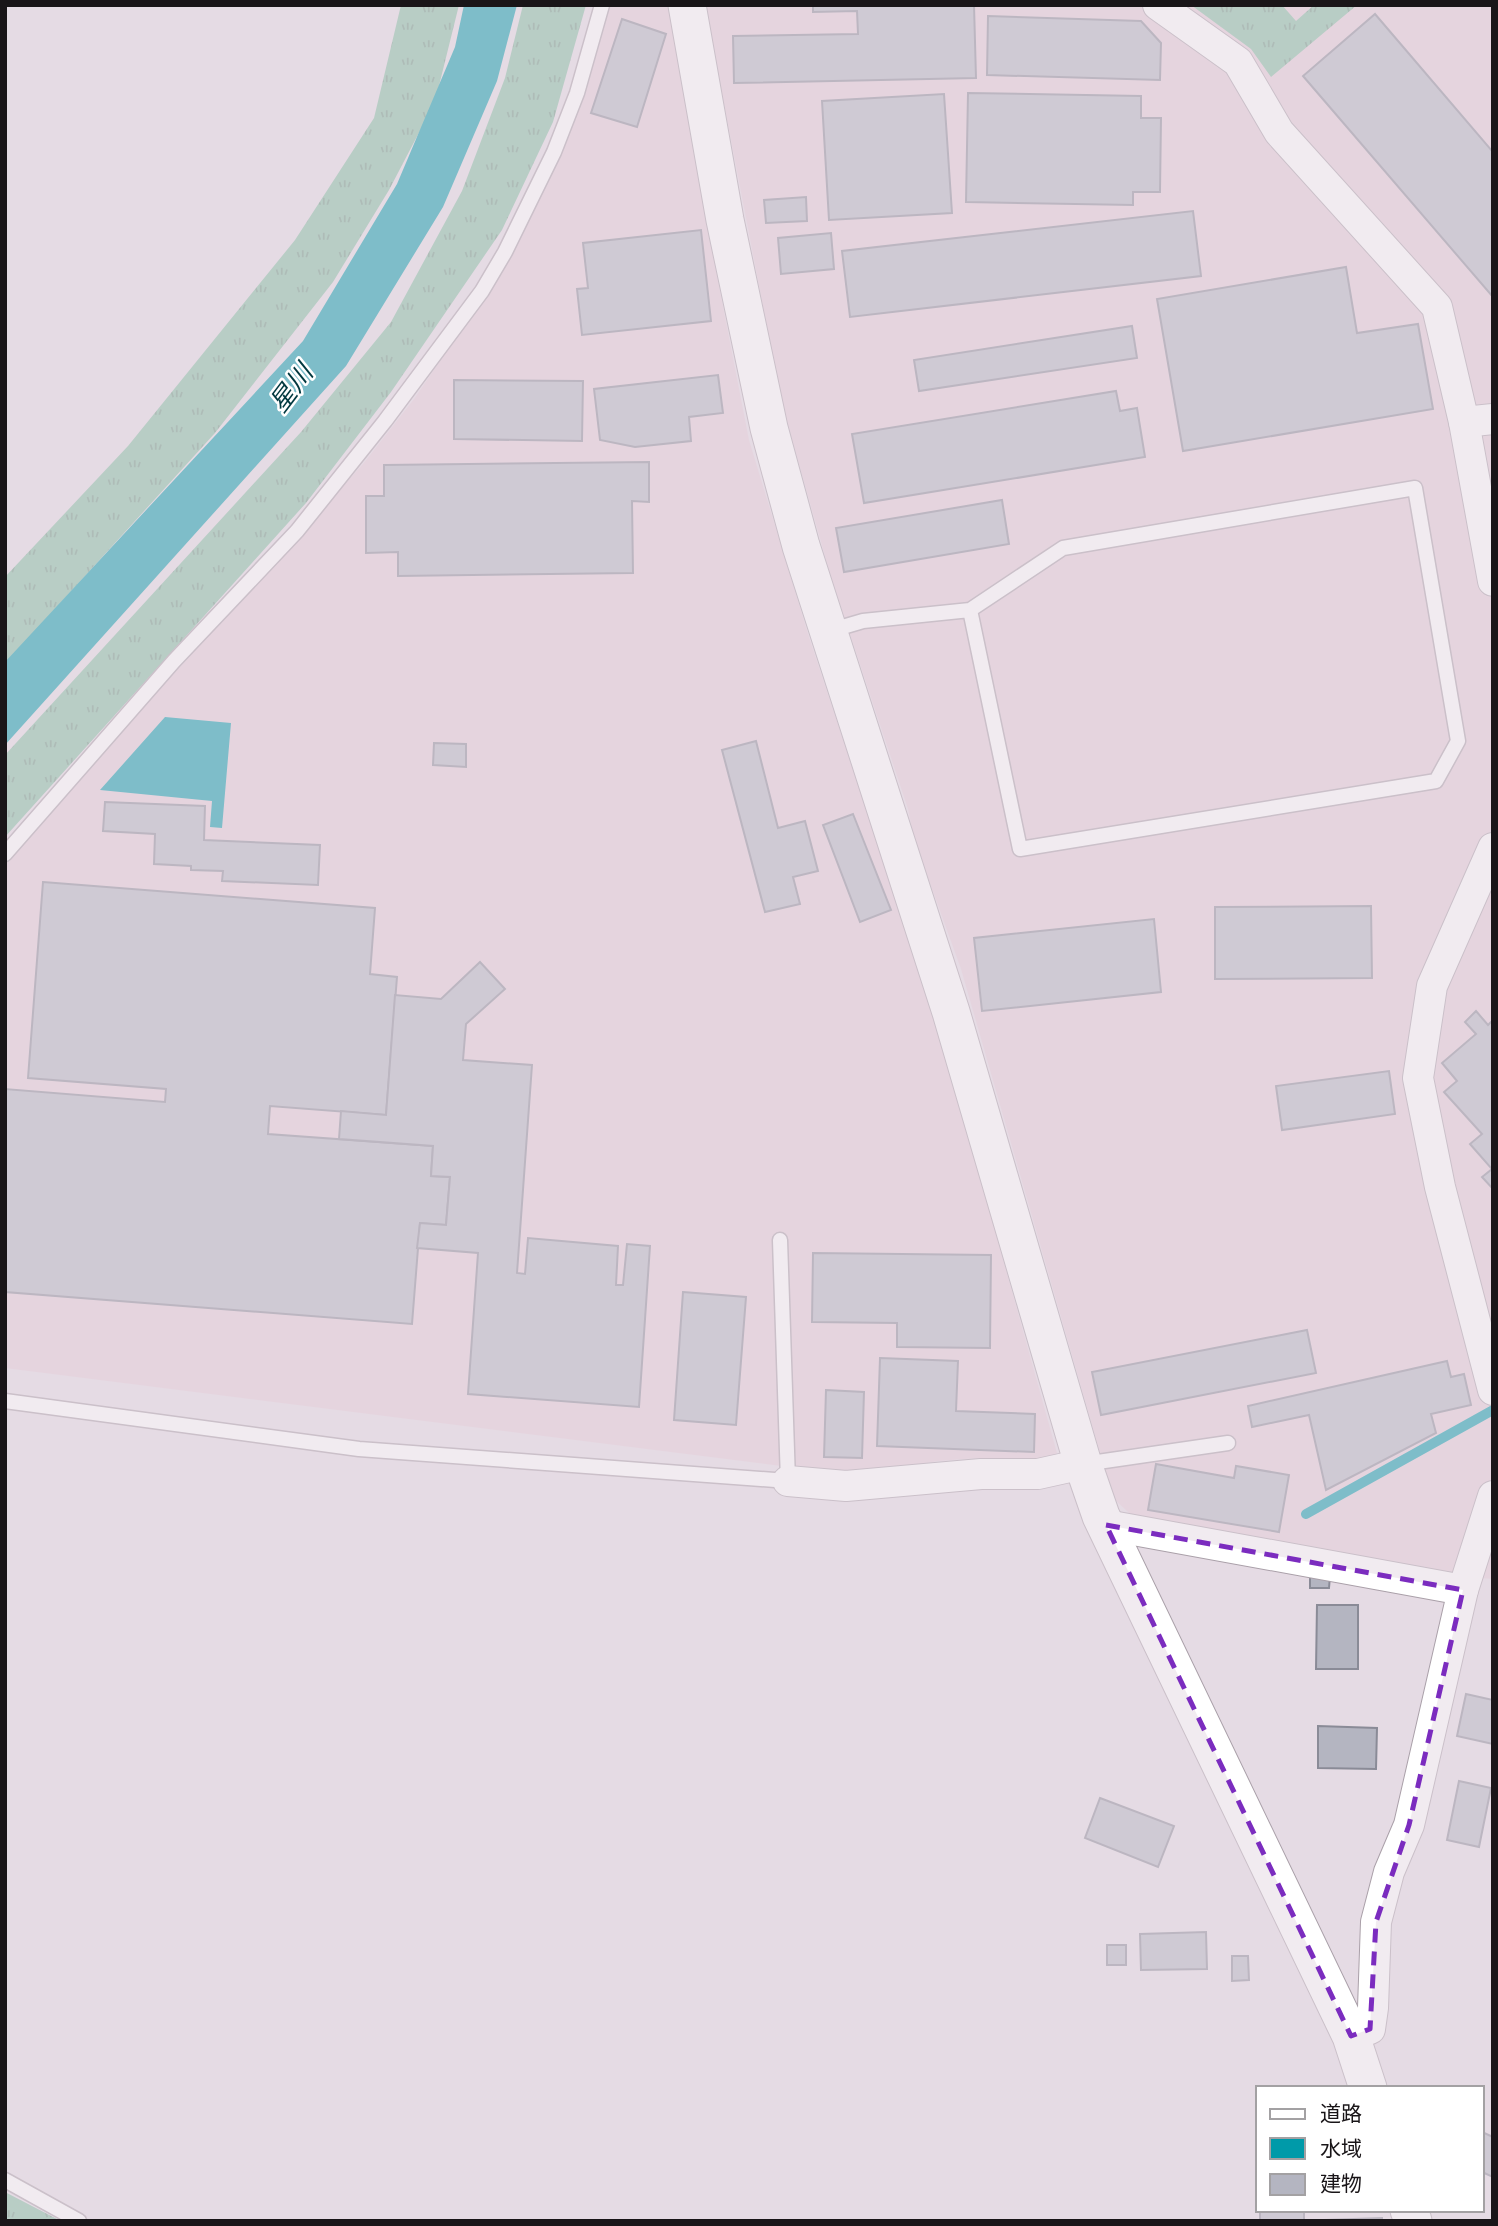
<svg xmlns="http://www.w3.org/2000/svg" width="1498" height="2226" font-family="Jost,'Noto Sans JP',sans-serif">
<style>
.industrial{fill:#e5cdd8}
.grass{fill:url(#grass-tufts)}
.water{fill:#009aa9}
.lines{fill:none;stroke-linecap:round;stroke-linejoin:round}
.stream{stroke:#009aa9;stroke-width:10}
.building{fill:#b4b5c1;stroke:#8a8b97;stroke-width:2}
.service-casing{stroke:#aaa0a9;stroke-width:17}
.minor-casing{stroke:#aaa0a9;stroke-width:32}
.tertiary-casing{stroke:#aaa0a9;stroke-width:39}
.service{stroke:#fff;stroke-width:14}
.minor{stroke:#fff;stroke-width:30}
.tertiary{stroke:#fff;stroke-width:37}
.marked{fill:none;stroke:#7b2cbf;stroke-width:5;stroke-dasharray:14 9;stroke-linejoin:round}
.labels{text-anchor:middle;stroke-width:5;stroke-linejoin:round;paint-order:stroke}
.water-label{font-size:26px;font-style:italic;fill:#00383f;stroke:#fff}
</style>
<defs>
<pattern id="grass-tufts" width="24" height="20" patternUnits="userSpaceOnUse" patternTransform="scale(1.75)"><rect width="24" height="20" fill="#82bca1"/><path d="M3 7l-1-3M5 7V3M7 7l1-3M15 17l-1-3M17 17v-4M19 17l1-3" fill="none" stroke="#6a9882"/></pattern>
</defs>
<rect width="100%" height="100%" fill="#e5dbe4"/>
<g class="industrial">
<path d="M 608,5 L 668,5 L 706,219 L 749,440 L 809,637 L 939,1029 L 1057,1453 L 1047,1466 L 978,1458 L 938,1461 L 871,1473 L 797,1468 L 5,1368 L 5,861 L 363,464 L 414,399 L 487,292 L 545,184 L 577,111 Z"/>
<path d="M 705,5 L 1493,5 L 1493,1579 L 1456,1576 L 1142,1525 L 1113,1498 L 961,969 L 914,839 L 908,809 L 830,574 L 781,400 Z"/>
</g>
<g class="grass">
<path d="M 401,5 L 459,5 L 435,102 L 389,190 L 333,282 L 215,433 L 5,664 L 5,577 L 128,446 L 295,240 L 374,118 Z"/>
<path d="M 523,5 L 586,5 L 553,122 L 502,230 L 391,392 L 306,503 L 5,837 L 5,755 L 301,432 L 391,322 L 462,191 L 505,78 Z"/>
<path d="M 1191,5 L 1282,5 L 1296,21 L 1314,5 L 1357,5 L 1271,77 L 1251,49 Z"/>
<path d="M 5,2192 L 57,2219 L 60,2221 L 5,2221 Z"/>
</g>
<g class="water">
<path d="M 464,5 L 517,5 L 497,81 L 443,207 L 346,366 L 5,745 L 5,662 L 303,341 L 397,184 L 455,47 Z"/>
<path d="M 165,717 L 231,723 L 222,828 L 210,827 L 212,801 L 100,790 Z"/>
</g>
<g class="lines">
<path class="stream" d="M 1306,1514 L 1493,1410"/>
</g>
<g class="building">
<path d="M 813,5 L 974,5 L 976,78 L 734,83 L 733,36 L 858,34 L 857,11 L 813,12 Z"/>
<path d="M 1375,14 L 1493,152 L 1493,297 L 1303,76 Z"/>
<path d="M 988,16 L 1141,21 L 1161,43 L 1160,80 L 987,75 Z"/>
<path d="M 622,19 L 666,34 L 637,127 L 591,113 Z"/>
<path d="M 968,93 L 1141,96 L 1141,118 L 1161,118 L 1160,192 L 1133,192 L 1133,205 L 966,202 Z"/>
<path d="M 944,94 L 952,213 L 829,220 L 822,101 Z"/>
<path d="M 806,197 L 807,221 L 766,223 L 764,200 Z"/>
<path d="M 1193,211 L 1201,276 L 850,317 L 842,251 Z"/>
<path d="M 701,230 L 711,321 L 582,335 L 577,289 L 588,288 L 583,243 Z"/>
<path d="M 831,233 L 834,269 L 781,274 L 778,238 Z"/>
<path d="M 1346,267 L 1357,333 L 1418,324 L 1433,409 L 1183,451 L 1157,299 Z"/>
<path d="M 1132,326 L 1137,358 L 919,391 L 914,360 Z"/>
<path d="M 718,375 L 723,413 L 689,417 L 691,441 L 635,447 L 600,440 L 594,389 Z"/>
<path d="M 454,380 L 583,381 L 582,441 L 454,439 Z"/>
<path d="M 1116,391 L 1120,411 L 1137,408 L 1145,457 L 864,503 L 852,434 Z"/>
<path d="M 649,462 L 649,502 L 632,501 L 633,573 L 398,576 L 398,552 L 366,553 L 366,496 L 384,496 L 384,465 Z"/>
<path d="M 1002,500 L 1009,544 L 844,572 L 836,528 Z"/>
<path d="M 756,741 L 778,828 L 805,821 L 818,871 L 793,877 L 800,904 L 765,912 L 722,750 Z"/>
<path d="M 434,743 L 466,744 L 466,767 L 433,765 Z"/>
<path d="M 105,802 L 205,806 L 204,840 L 320,845 L 318,885 L 222,881 L 223,871 L 191,870 L 191,866 L 154,864 L 155,834 L 103,831 Z"/>
<path d="M 853,814 L 891,910 L 860,922 L 823,825 Z"/>
<path d="M 43,882 L 375,908 L 370,974 L 397,977 L 386,1115 L 270,1106 L 268,1134 L 433,1146 L 431,1176 L 450,1177 L 446,1225 L 420,1223 L 412,1324 L 5,1292 L 5,1089 L 165,1102 L 166,1089 L 28,1078 Z"/>
<path d="M 1371,906 L 1372,978 L 1215,979 L 1215,907 Z"/>
<path d="M 1154,919 L 1161,992 L 982,1011 L 974,938 Z"/>
<path d="M 480,962 L 505,989 L 466,1024 L 463,1060 L 532,1065 L 517,1273 L 525,1274 L 528,1238 L 618,1246 L 616,1285 L 623,1285 L 627,1244 L 650,1246 L 639,1407 L 468,1394 L 478,1253 L 417,1248 L 420,1223 L 446,1225 L 450,1177 L 431,1176 L 433,1146 L 339,1139 L 341,1111 L 386,1115 L 395,995 L 441,999 Z"/>
<path d="M 1476,1011 L 1488,1025 L 1493,1020 L 1493,1189 L 1482,1177 L 1492,1169 L 1470,1144 L 1482,1134 L 1444,1092 L 1457,1081 L 1442,1063 L 1476,1034 L 1465,1022 Z"/>
<path d="M 1389,1071 L 1395,1114 L 1282,1130 L 1276,1086 Z"/>
<path d="M 813,1253 L 991,1255 L 990,1348 L 897,1347 L 897,1323 L 812,1322 Z"/>
<path d="M 683,1292 L 746,1297 L 736,1425 L 674,1420 Z"/>
<path d="M 1307,1330 L 1316,1373 L 1101,1415 L 1092,1372 Z"/>
<path d="M 880,1358 L 958,1361 L 956,1411 L 1035,1414 L 1034,1452 L 877,1446 Z"/>
<path d="M 1447,1361 L 1451,1377 L 1464,1374 L 1471,1405 L 1431,1414 L 1436,1433 L 1326,1490 L 1309,1415 L 1252,1427 L 1248,1406 Z"/>
<path d="M 826,1390 L 864,1392 L 862,1458 L 824,1457 Z"/>
<path d="M 1156,1464 L 1234,1478 L 1236,1466 L 1289,1475 L 1279,1532 L 1148,1510 Z"/>
<path d="M 1310,1576 L 1330,1576 L 1329,1588 L 1310,1588 Z"/>
<path d="M 1317,1605 L 1358,1605 L 1358,1669 L 1316,1669 Z"/>
<path d="M 1466,1694 L 1493,1700 L 1493,1744 L 1457,1736 Z"/>
<path d="M 1318,1726 L 1377,1728 L 1376,1769 L 1318,1768 Z"/>
<path d="M 1459,1781 L 1491,1788 L 1479,1847 L 1447,1840 Z"/>
<path d="M 1100,1798 L 1174,1826 L 1158,1867 L 1085,1838 Z"/>
<path d="M 1206,1932 L 1207,1969 L 1141,1970 L 1140,1934 Z"/>
<rect x="1107" y="1945" width="19" height="20"/>
<path d="M 1232,1956 L 1248,1956 L 1249,1980 L 1232,1981 Z"/>
<path d="M 1482,2132 L 1493,2137 L 1493,2177 L 1482,2172 Z"/>
<rect x="1260" y="2210" width="44" height="11"/>
<path d="M 1382,2218 L 1382,2221 L 1325,2221 L 1325,2220 Z"/>
</g>
<g class="lines">
<g class="service-casing">
<g id="service">
<path d="M 829,631 L 863,621 L 970,610 L 1020,849 L 1436,781 L 1458,741 L 1415,488 L 1063,548 L 970,610"/>
<path d="M 5,854 L 174,661 L 297,531 L 385,421 L 482,291 L 505,252 L 554,152 L 577,93 L 602,5"/>
<path d="M 5,1401 L 359,1449 L 788,1481 L 780,1240"/>
<path d="M 1084,1464 L 1228,1443"/>
<path d="M 5,2180 L 79,2221"/>
</g>
</g>
<g class="minor-casing">
<g id="minor">
<path d="M 1158,5 L 1238,62 L 1279,132 L 1437,307 L 1464,422 L 1493,581"/>
<path d="M 1464,422 L 1493,419"/>
<path d="M 1493,848 L 1432,986 L 1418,1078 L 1440,1187 L 1493,1390"/>
<path d="M 788,1481 L 846,1486 L 981,1474 L 1038,1474 L 1083,1464"/>
<path d="M 1106,1525 L 1463,1590"/>
<path d="M 1351,2036 L 1370,2029 L 1373,2008 L 1376,1922 L 1389,1872 L 1409,1825 L 1463,1590 L 1493,1496"/>
</g>
</g>
<g class="tertiary-casing">
<g id="tertiary">
<path d="M 687,5 L 725,220 L 769,428 L 801,546 L 951,1012 L 1083,1464 L 1101,1516 L 1351,2036 L 1368,2088"/>
<path d="M 1409,2210 L 1413,2221"/>
</g>
</g>
<use href="#service" class="service"/>
<use href="#minor" class="minor"/>
<use href="#tertiary" class="tertiary"/>
</g>
<path d="M0 0H1498V2226H0ZM 1106,1525 L 1463,1590 L 1409,1825 L 1376,1922 L 1370,2029 L 1351,2036 Z" fill="#e5dbe4" fill-opacity=".55" fill-rule="evenodd"/>
<path class="marked" d="M 1106,1525 L 1463,1590 L 1409,1825 L 1376,1922 L 1370,2029 L 1351,2036 Z"/>
<g class="labels">
<g class="water-label">
<text transform="translate(291 388) rotate(-53)" y="9">星川</text>
</g>
</g>
<rect width="1498" height="2226" fill="none" stroke="#191518" stroke-width="14"/>
<rect x="1256" y="2086" width="228" height="126" fill="#ffffff" stroke="#a3a1a3" stroke-width="2"/>
<rect x="1270" y="2109" width="35" height="10" fill="#ffffff" stroke="#a3a1a3" stroke-width="2"/>
<text x="1320" y="2121" font-size="21" fill="#191518">道路</text>
<rect x="1270" y="2138" width="35" height="21" fill="#009aa9" stroke="#a3a1a3" stroke-width="2"/>
<text x="1320" y="2156" font-size="21" fill="#191518">水域</text>
<rect x="1270" y="2174" width="35" height="21" fill="#b4b5c1" stroke="#a3a1a3" stroke-width="2"/>
<text x="1320" y="2191" font-size="21" fill="#191518">建物</text>
</svg>
